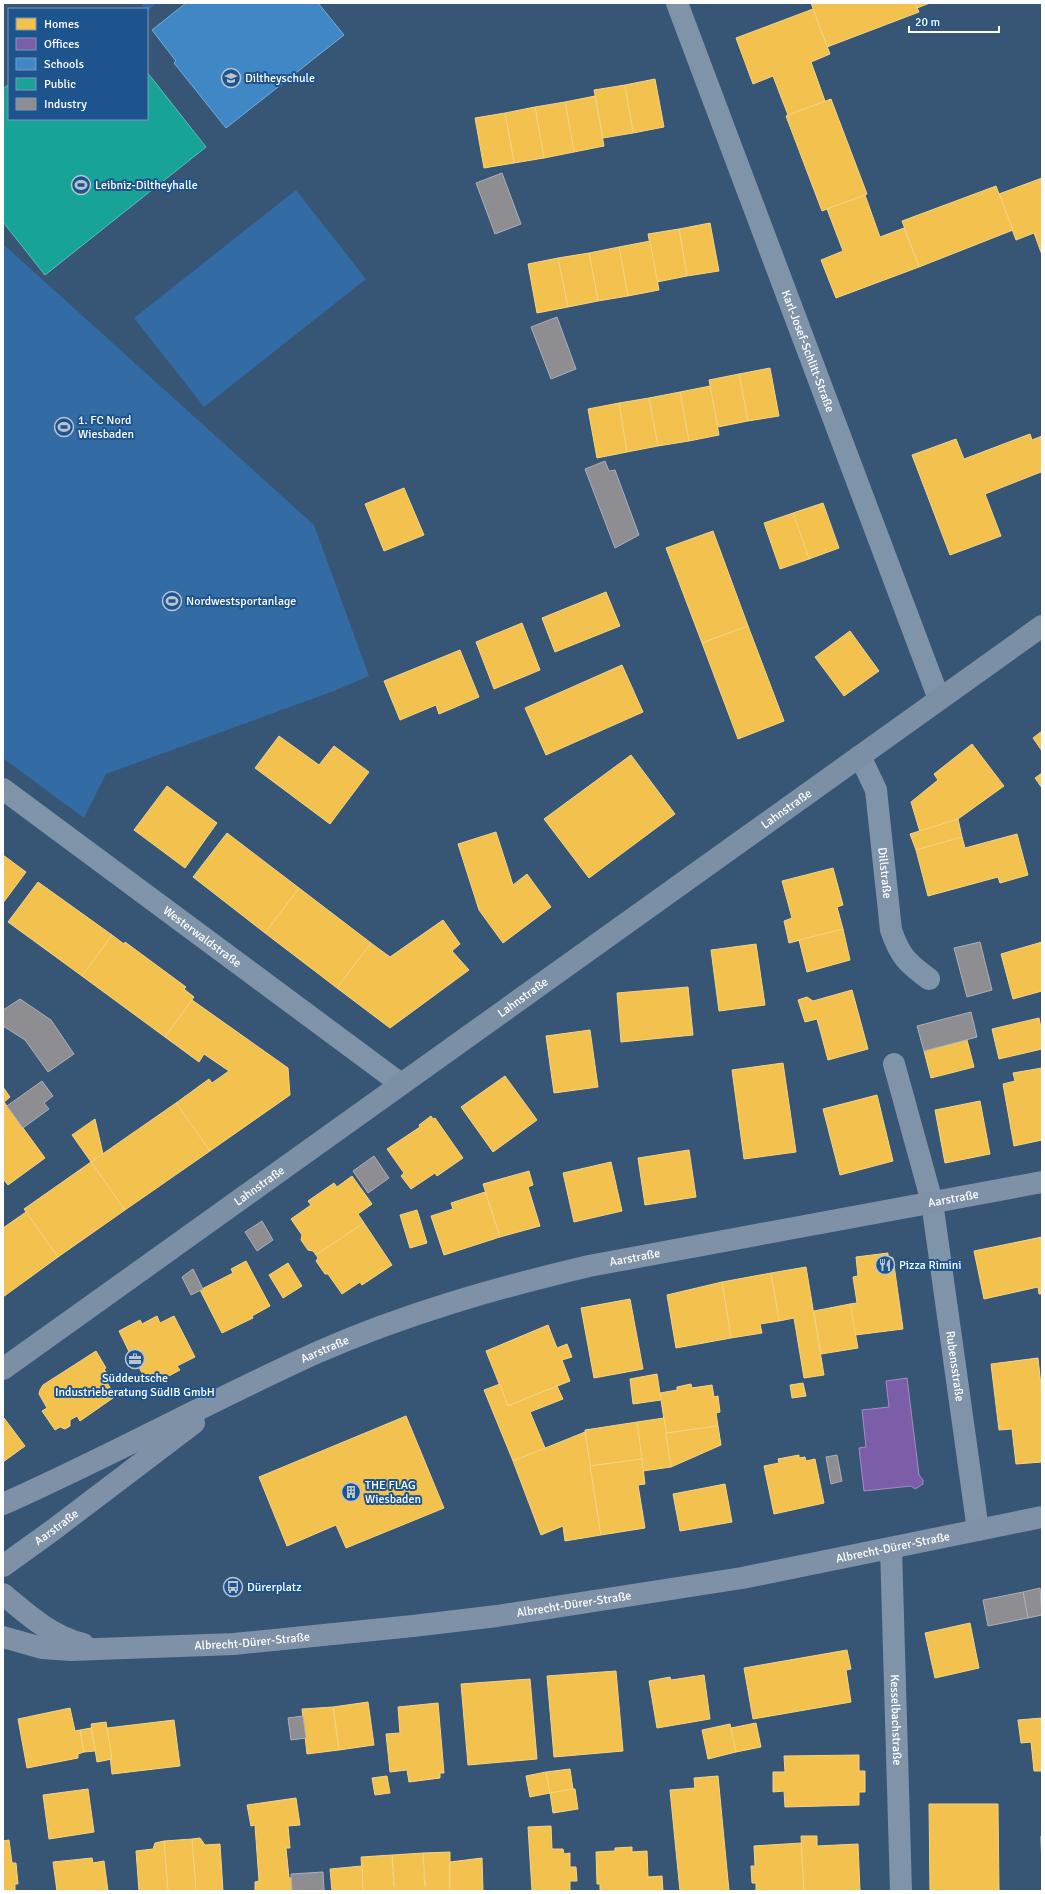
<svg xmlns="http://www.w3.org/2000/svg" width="1045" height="1894" font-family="Signika,sans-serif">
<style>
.green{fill:#336ba5}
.homes{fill:#f2c14e;stroke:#f6d483}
.offices{fill:#7b5ea7;stroke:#a38ec1}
.schools{fill:#3f88c5;stroke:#79acd6}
.public{fill:#17a398;stroke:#5dbfb7}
.industry{fill:#8d8d92;stroke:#afafb3}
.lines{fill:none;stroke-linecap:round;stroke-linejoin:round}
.street{stroke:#7f94a8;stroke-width:22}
.secondary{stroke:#7b8fa5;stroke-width:22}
.primary{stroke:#7e91a7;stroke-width:22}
.labels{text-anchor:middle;stroke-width:4;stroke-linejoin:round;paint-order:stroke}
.poi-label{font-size:12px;fill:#fff;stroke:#1e548e;text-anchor:start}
.street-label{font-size:12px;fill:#fff;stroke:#1e548e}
</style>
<rect width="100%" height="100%" fill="#375575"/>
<g class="green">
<path d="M 140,3 L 157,3 L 147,11 Z"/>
<path d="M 296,190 L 366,279 L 204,407 L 134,318 Z"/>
<path d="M 3,244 L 314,525 L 369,676 L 334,691 L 106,774 L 84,818 L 3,758 Z"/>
</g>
<g class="homes">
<path d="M 811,3 L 915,3 L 919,12 L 827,47 Z"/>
<path d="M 915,3 L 930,3 L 917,8 Z"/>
<path d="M 813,9 L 830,54 L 811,62 L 825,101 L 788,115 L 773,76 L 753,84 L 736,38 Z"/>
<path d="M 655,79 L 664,127 L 633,133 L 625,85 Z"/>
<path d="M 625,85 L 633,133 L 603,138 L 594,90 Z"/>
<path d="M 595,96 L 604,146 L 574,152 L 565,102 Z"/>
<path d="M 831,99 L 867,194 L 822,211 L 786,116 Z"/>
<path d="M 565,102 L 574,152 L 544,158 L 535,107 Z"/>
<path d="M 535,107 L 544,158 L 514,163 L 505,113 Z"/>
<path d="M 505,113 L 514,163 L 484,168 L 475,118 Z"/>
<path d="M 1042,178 L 1042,255 L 1034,233 L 1016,240 L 999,194 Z"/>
<path d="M 996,186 L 1013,230 L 919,267 L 902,221 Z"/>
<path d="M 865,195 L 880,237 L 904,228 L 919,267 L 836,298 L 821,260 L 843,251 L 827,209 Z"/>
<path d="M 710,223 L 719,271 L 687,276 L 679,229 Z"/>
<path d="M 679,229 L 687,276 L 657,282 L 648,234 Z"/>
<path d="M 650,241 L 659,290 L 628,296 L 619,247 Z"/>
<path d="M 619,247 L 628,296 L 598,301 L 589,253 Z"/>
<path d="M 589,253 L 598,301 L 568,307 L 558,258 Z"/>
<path d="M 558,258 L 568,307 L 537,313 L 528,264 Z"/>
<path d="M 770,368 L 779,416 L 748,421 L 739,374 Z"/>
<path d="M 739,374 L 748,421 L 718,427 L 709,380 Z"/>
<path d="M 710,386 L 719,435 L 689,441 L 680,392 Z"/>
<path d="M 680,392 L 689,441 L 658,446 L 649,398 Z"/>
<path d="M 649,398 L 658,446 L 627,452 L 619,403 Z"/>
<path d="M 619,403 L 627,452 L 597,458 L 588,409 Z"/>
<path d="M 1030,434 L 1032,440 L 1042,436 L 1042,474 L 1041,472 L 985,494 L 1001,536 L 950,555 L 912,455 L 956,439 L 964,459 Z"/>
<path d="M 404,488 L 424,535 L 384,551 L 365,504 Z"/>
<path d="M 823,503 L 839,548 L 809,559 L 793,513 Z"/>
<path d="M 793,513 L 809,559 L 780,569 L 764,523 Z"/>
<path d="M 713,531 L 748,626 L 702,643 L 666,548 Z"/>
<path d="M 606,592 L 620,626 L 555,652 L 542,618 Z"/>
<path d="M 522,623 L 540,670 L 494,689 L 476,642 Z"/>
<path d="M 748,626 L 784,721 L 738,739 L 702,643 Z"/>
<path d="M 850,631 L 879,671 L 844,696 L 815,657 Z"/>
<path d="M 460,650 L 479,697 L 439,714 L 436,705 L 400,720 L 384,681 Z"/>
<path d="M 622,665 L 643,712 L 546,755 L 525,708 Z"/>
<path d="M 1042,731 L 1042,751 L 1033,738 Z"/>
<path d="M 279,736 L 319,765 L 334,746 L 369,772 L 330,824 L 255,768 Z"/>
<path d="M 972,744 L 1004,786 L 958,819 L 920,832 L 911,802 L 938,780 L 934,774 Z"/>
<path d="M 631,755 L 675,814 L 589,878 L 544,819 Z"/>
<path d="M 1042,773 L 1042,788 L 1035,778 Z"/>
<path d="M 167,786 L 217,823 L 185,868 L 134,830 Z"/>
<path d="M 958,819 L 962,837 L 916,850 L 910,834 Z"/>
<path d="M 496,832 L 513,885 L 527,874 L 551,907 L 503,943 L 479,910 L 458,844 Z"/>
<path d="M 227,833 L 299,888 L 265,933 L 193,877 Z"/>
<path d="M 1017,834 L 1028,875 L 1000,883 L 998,877 L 928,896 L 916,850 L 962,837 L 965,848 Z"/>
<path d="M 3,855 L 26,872 L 3,903 Z"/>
<path d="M 833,868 L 843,905 L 837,907 L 843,929 L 789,943 L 784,921 L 792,918 L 782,881 Z"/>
<path d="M 38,882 L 112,935 L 82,976 L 8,922 Z"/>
<path d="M 299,888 L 371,943 L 337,988 L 265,933 Z"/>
<path d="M 443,920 L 460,944 L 452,951 L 469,970 L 390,1028 L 337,988 L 371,943 L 390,957 Z"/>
<path d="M 843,929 L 850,960 L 807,972 L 799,940 Z"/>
<path d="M 112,935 L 124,944 L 125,942 L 186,987 L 184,989 L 194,997 L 165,1037 L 82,976 Z"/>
<path d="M 1042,942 L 1042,991 L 1013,999 L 1001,954 Z"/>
<path d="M 756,944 L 765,1005 L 719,1011 L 711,950 Z"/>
<path d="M 688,987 L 693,1035 L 621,1042 L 617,993 Z"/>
<path d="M 852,990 L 868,1049 L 828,1060 L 817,1019 L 805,1022 L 798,1000 L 807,997 L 813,1001 Z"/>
<path d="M 192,1000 L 288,1068 L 290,1095 L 210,1151 L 176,1103 L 209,1079 L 212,1083 L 229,1071 L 204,1054 L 199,1062 L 165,1037 Z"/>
<path d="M 1039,1018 L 1042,1033 L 1042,1049 L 999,1059 L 992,1029 Z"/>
<path d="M 590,1030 L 598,1087 L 554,1093 L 546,1036 Z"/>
<path d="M 967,1040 L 974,1067 L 931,1078 L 924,1051 Z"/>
<path d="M 783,1063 L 796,1152 L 744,1159 L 732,1070 Z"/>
<path d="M 1042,1068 L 1042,1140 L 1014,1146 L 1003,1084 L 1015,1081 L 1013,1073 Z"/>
<path d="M 505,1076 L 537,1120 L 493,1152 L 461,1107 Z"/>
<path d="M 3,1087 L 10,1097 L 3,1103 Z"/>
<path d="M 877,1095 L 893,1161 L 840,1175 L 823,1109 Z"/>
<path d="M 980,1101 L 990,1154 L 945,1163 L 935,1110 Z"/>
<path d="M 4,1102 L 45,1158 L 8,1185 L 3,1179 Z"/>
<path d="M 176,1103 L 210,1151 L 125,1210 L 91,1162 Z"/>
<path d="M 431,1116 L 433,1119 L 435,1118 L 463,1158 L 437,1176 L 435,1173 L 411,1189 L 401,1176 L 404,1173 L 387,1149 L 420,1127 L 419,1125 Z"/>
<path d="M 95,1119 L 103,1154 L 91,1162 L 72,1135 Z"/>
<path d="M 689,1150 L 696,1197 L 645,1205 L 638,1158 Z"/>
<path d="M 91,1162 L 125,1210 L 58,1257 L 24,1209 Z"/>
<path d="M 611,1162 L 622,1211 L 574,1222 L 563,1173 Z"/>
<path d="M 529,1171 L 533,1185 L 528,1187 L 540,1226 L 500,1237 L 483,1184 Z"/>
<path d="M 352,1176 L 372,1204 L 358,1214 L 364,1223 L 316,1255 L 313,1251 L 308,1250 L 301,1240 L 302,1235 L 291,1219 L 311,1205 L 308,1201 L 334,1183 L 337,1187 Z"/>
<path d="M 485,1192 L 500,1237 L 444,1255 L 431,1216 L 453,1209 L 451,1203 Z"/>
<path d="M 417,1210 L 427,1243 L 410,1248 L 400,1215 Z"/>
<path d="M 26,1212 L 58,1257 L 3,1297 L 3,1228 Z"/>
<path d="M 364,1223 L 392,1265 L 362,1285 L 360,1282 L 342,1294 L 328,1274 L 325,1274 L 316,1261 L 318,1258 L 316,1255 Z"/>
<path d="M 1042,1237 L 1042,1294 L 1039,1294 L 1038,1287 L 984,1299 L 974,1251 Z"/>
<path d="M 888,1253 L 888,1256 L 893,1258 L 903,1329 L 855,1335 L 850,1304 L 857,1303 L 853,1277 L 858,1276 L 856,1257 Z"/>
<path d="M 246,1261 L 270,1306 L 252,1316 L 253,1318 L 222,1333 L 200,1290 L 233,1273 L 231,1269 Z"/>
<path d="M 288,1263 L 302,1286 L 283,1298 L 269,1275 Z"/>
<path d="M 806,1267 L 824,1375 L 804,1378 L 794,1318 L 779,1321 L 771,1273 Z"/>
<path d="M 771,1273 L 779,1321 L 760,1324 L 762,1333 L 731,1338 L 722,1282 Z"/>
<path d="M 722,1282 L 731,1338 L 676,1348 L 667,1295 Z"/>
<path d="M 630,1299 L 643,1369 L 594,1378 L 581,1308 Z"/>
<path d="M 850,1304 L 858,1348 L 821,1354 L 814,1311 Z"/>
<path d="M 157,1316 L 160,1323 L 174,1316 L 195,1357 L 177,1366 L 180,1370 L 165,1378 L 162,1373 L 146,1381 L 138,1365 L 136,1366 L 119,1331 L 140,1320 L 142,1324 Z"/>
<path d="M 548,1325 L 557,1348 L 567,1344 L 572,1357 L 562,1360 L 570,1381 L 508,1406 L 486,1351 Z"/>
<path d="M 96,1351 L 106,1368 L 104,1369 L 108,1375 L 104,1377 L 113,1393 L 113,1398 L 80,1421 L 77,1416 L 70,1420 L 70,1426 L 65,1429 L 60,1427 L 55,1430 L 42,1411 L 47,1408 L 39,1394 L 40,1390 L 43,1385 Z"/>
<path d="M 1038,1358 L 1042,1395 L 1042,1462 L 1016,1464 L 1012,1429 L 999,1430 L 991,1364 Z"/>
<path d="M 657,1374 L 661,1400 L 633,1404 L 630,1379 Z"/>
<path d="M 803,1383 L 806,1396 L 792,1398 L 790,1385 Z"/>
<path d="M 500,1384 L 508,1406 L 557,1386 L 563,1399 L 530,1412 L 545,1448 L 513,1461 L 484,1390 Z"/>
<path d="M 691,1384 L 692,1388 L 712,1385 L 714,1397 L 718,1396 L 720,1412 L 716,1413 L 718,1426 L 666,1433 L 660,1393 L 677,1390 L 677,1387 Z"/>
<path d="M 406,1416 L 444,1508 L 346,1548 L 336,1525 L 287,1546 L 259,1477 Z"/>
<path d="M 4,1418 L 25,1446 L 3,1462 L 3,1419 Z"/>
<path d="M 664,1418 L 671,1467 L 643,1471 L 637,1422 Z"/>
<path d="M 637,1422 L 642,1459 L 590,1466 L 585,1430 Z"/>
<path d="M 718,1426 L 721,1445 L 671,1467 L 666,1433 Z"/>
<path d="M 585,1432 L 601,1535 L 565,1541 L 563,1526 L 541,1535 L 513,1461 Z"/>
<path d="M 799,1455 L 799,1458 L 805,1457 L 806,1461 L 815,1459 L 824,1503 L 774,1514 L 764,1466 L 779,1463 L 778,1459 Z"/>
<path d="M 642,1459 L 645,1484 L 638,1485 L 645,1528 L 601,1535 L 590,1466 Z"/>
<path d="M 725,1484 L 732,1522 L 680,1531 L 673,1494 Z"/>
<path d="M 970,1623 L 979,1668 L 935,1678 L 925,1633 Z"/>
<path d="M 847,1650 L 851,1669 L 846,1670 L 851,1702 L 753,1719 L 744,1668 Z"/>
<path d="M 616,1671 L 623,1751 L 554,1757 L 547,1676 Z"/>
<path d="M 704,1675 L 710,1719 L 657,1728 L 649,1681 L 670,1677 L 671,1680 Z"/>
<path d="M 530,1679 L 537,1759 L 468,1765 L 461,1684 Z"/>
<path d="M 368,1702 L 374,1745 L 339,1750 L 333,1707 Z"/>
<path d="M 438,1703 L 444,1773 L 440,1773 L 440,1778 L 409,1782 L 407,1770 L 390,1772 L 386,1734 L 400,1733 L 398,1707 Z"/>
<path d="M 333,1707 L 339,1750 L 307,1754 L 302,1709 Z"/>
<path d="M 70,1708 L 75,1731 L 80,1730 L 84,1752 L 78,1754 L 78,1758 L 27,1768 L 18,1719 Z"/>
<path d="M 1042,1718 L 1042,1771 L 1034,1771 L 1031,1742 L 1021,1743 L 1018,1720 Z"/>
<path d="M 174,1720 L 180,1766 L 112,1774 L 107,1728 Z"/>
<path d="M 106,1722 L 112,1759 L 97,1762 L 91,1724 Z"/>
<path d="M 756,1723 L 761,1747 L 736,1752 L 731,1728 Z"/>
<path d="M 730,1724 L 736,1752 L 708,1759 L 702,1730 Z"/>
<path d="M 91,1728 L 95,1751 L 84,1752 L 80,1730 Z"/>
<path d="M 859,1755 L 859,1771 L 865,1771 L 865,1792 L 859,1792 L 859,1805 L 785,1807 L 784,1791 L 773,1792 L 773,1772 L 785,1772 L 784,1756 Z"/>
<path d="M 570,1769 L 573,1789 L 550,1793 L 546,1772 Z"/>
<path d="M 546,1772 L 550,1793 L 530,1797 L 526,1776 Z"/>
<path d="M 387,1776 L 390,1793 L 375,1795 L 372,1778 Z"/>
<path d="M 718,1776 L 729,1891 L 680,1891 L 670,1790 L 695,1788 L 694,1778 Z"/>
<path d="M 88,1789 L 94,1832 L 49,1839 L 43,1795 Z"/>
<path d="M 573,1789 L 575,1789 L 578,1809 L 553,1813 L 550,1793 Z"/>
<path d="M 296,1798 L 300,1825 L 288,1826 L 290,1848 L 286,1848 L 289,1878 L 292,1878 L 292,1891 L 255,1891 L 255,1882 L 259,1881 L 255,1825 L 251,1826 L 247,1805 Z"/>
<path d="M 929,1804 L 998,1804 L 999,1891 L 930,1891 Z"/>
<path d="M 551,1826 L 552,1849 L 563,1849 L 564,1854 L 570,1853 L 570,1867 L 576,1867 L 577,1881 L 570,1881 L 570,1891 L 532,1891 L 528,1827 Z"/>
<path d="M 801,1836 L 817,1836 L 817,1846 L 858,1844 L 860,1891 L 804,1891 Z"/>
<path d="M 1041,1836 L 1042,1836 L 1042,1872 Z"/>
<path d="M 200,1838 L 205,1845 L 220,1844 L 223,1891 L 196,1891 L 192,1839 Z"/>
<path d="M 192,1839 L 196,1891 L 168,1891 L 164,1841 Z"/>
<path d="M 9,1840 L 12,1863 L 16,1863 L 18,1884 L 15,1884 L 15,1891 L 3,1891 L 3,1841 Z"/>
<path d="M 164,1841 L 168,1891 L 139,1891 L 136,1851 L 153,1849 L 155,1843 Z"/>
<path d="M 801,1843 L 804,1891 L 756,1891 L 756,1883 L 752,1883 L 751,1866 L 755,1866 L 754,1846 Z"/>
<path d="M 632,1847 L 632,1852 L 647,1851 L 648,1877 L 662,1876 L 663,1891 L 600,1891 L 600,1884 L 597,1884 L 596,1852 L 615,1851 L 615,1848 Z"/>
<path d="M 450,1852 L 450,1891 L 426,1891 L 423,1853 Z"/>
<path d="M 423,1853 L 425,1891 L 395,1891 L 392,1855 Z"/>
<path d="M 392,1855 L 394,1891 L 363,1891 L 361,1857 Z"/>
<path d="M 92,1858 L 93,1863 L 104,1861 L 108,1891 L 57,1891 L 53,1862 Z"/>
<path d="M 482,1858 L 483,1891 L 450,1891 L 450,1862 Z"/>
<path d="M 362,1866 L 363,1891 L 332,1891 L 330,1869 Z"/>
</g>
<path class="offices" d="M 907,1378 L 919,1475 L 923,1480 L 923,1484 L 915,1489 L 911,1486 L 864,1491 L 859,1448 L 866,1447 L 862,1410 L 889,1407 L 886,1381 Z"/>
<path class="schools" d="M 186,3 L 318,3 L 344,35 L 226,128 L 174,63 L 176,61 L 152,30 Z"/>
<path class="public" d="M 147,72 L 206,147 L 45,275 L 3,222 L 3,89 L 9,84 L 9,119 L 147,119 Z"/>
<g class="industry">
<path d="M 502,173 L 521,224 L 495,234 L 476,183 Z"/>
<path d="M 557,317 L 576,369 L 551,379 L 531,327 Z"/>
<path d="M 605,461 L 609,471 L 615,470 L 639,535 L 615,548 L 585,469 Z"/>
<path d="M 980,942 L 992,990 L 967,997 L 954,948 Z"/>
<path d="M 20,999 L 51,1020 L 74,1054 L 48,1072 L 25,1040 L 3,1026 L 3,1010 Z"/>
<path d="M 971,1012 L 977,1037 L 924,1051 L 917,1026 Z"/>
<path d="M 42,1081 L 53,1096 L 44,1103 L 49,1109 L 23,1128 L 7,1106 Z"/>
<path d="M 374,1156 L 389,1178 L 368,1193 L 353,1171 Z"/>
<path d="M 262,1221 L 273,1240 L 257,1251 L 245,1232 Z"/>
<path d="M 193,1269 L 203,1289 L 191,1295 L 182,1277 Z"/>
<path d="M 837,1455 L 842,1481 L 831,1484 L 826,1457 Z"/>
<path d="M 1040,1588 L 1042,1615 L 1028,1618 L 1023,1592 Z"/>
<path d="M 1023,1592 L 1028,1618 L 988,1626 L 983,1600 Z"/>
<path d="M 303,1716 L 306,1738 L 291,1740 L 288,1718 Z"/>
<path d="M 323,1872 L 324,1891 L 292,1891 L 291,1874 Z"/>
</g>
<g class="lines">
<g class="street">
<path id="s1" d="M 677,3 L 939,699"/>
<path id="s2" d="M 860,756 L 876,790 L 891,930 C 900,956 907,963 929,979"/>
<path id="s3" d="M 3,789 L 401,1084"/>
<path id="s4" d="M 894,1064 L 932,1202 L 978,1530"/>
<path id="s5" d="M 891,1548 L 901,1891"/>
</g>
<path class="secondary" id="s6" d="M 3,1369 L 1042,626"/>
<g class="primary">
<path id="s7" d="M 3,1504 C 109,1457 210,1401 316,1353 C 404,1314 496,1288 589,1266 L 1042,1182"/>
<path id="s8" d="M 3,1566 L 53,1530 L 194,1423"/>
<path d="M 3,1594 C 28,1615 51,1636 83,1644"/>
<path id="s9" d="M 3,1637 L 42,1648 L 71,1650 L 234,1644 L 413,1626 L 497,1616 L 742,1578 L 1042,1517"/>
</g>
</g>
<defs>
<g id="school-ring" transform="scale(1)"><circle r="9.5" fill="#1e548e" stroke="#b9c4cf" stroke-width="1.5"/><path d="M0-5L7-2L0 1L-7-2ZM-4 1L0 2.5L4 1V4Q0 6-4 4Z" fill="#b9c4cf"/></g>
<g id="stadium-ring" transform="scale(1)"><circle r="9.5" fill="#1e548e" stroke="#b9c4cf" stroke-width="1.5"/><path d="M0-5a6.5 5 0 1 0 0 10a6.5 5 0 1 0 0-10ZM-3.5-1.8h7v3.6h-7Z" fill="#b9c4cf"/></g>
<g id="restaurant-ring" transform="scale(1)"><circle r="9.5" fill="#1e548e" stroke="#b9c4cf" stroke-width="1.5"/><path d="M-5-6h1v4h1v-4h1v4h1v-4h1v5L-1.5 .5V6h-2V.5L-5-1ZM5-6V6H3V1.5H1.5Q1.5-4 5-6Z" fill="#b9c4cf"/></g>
<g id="office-ring" transform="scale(1)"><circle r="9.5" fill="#1e548e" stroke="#b9c4cf" stroke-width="1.5"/><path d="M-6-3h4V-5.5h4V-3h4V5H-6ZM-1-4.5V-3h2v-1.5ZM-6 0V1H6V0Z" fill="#b9c4cf"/></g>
<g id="building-ring" transform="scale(1)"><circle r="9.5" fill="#1e548e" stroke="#b9c4cf" stroke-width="1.5"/><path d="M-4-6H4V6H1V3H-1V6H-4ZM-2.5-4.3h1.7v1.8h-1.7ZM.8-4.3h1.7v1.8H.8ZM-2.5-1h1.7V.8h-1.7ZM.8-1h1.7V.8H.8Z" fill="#b9c4cf"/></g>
<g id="bus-ring" transform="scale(1)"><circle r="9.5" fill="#1e548e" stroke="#b9c4cf" stroke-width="1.5"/><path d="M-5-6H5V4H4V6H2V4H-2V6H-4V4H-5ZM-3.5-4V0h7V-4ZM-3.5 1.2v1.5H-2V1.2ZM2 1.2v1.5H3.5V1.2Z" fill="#b9c4cf"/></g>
</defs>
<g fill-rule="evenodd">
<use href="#school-ring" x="231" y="78"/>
<use href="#stadium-ring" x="81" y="185"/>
<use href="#stadium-ring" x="64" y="427"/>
<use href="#stadium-ring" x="172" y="601"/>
<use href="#restaurant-ring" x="885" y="1265"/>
<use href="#office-ring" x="135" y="1359"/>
<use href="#building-ring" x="351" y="1492"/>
<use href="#bus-ring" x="233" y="1587"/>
</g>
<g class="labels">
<g class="poi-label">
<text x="245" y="82">Diltheyschule</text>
<text x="95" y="189">Leibniz-Diltheyhalle</text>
<text x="78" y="424">1. FC Nord<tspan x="78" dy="14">Wiesbaden</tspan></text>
<text x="186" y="605">Nordwestsportanlage</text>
<text x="899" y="1269">Pizza Rimini</text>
<text x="135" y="1382" text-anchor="middle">Süddeutsche<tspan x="135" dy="14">Industrieberatung SüdIB GmbH</tspan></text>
<text x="365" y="1489">THE FLAG<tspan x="365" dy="14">Wiesbaden</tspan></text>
<text x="247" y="1591">Dürerplatz</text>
</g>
<g class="street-label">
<text dy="4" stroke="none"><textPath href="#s1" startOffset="372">Karl-Josef-Schlitt-Straße</textPath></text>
<text dy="4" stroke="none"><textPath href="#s6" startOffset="963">Lahnstraße</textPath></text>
<text dy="4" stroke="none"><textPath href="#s2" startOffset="121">Dillstraße</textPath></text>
<text dy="4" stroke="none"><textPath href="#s3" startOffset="248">Westerwaldstraße</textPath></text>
<text dy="4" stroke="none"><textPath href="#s6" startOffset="639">Lahnstraße</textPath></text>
<text dy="4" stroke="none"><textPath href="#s6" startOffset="315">Lahnstraße</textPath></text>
<text dy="4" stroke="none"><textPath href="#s7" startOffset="1005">Aarstraße</textPath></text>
<text dy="4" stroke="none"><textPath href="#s7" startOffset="681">Aarstraße</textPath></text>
<text dy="4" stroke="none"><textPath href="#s7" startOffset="357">Aarstraße</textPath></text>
<text dy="4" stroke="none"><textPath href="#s4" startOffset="309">Rubensstraße</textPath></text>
<text dy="4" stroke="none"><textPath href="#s8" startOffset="66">Aarstraße</textPath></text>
<text dy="4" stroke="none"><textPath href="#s9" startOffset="899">Albrecht-Dürer-Straße</textPath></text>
<text dy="4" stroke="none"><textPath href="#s9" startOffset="575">Albrecht-Dürer-Straße</textPath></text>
<text dy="4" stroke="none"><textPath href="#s9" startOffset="251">Albrecht-Dürer-Straße</textPath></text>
<text dy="4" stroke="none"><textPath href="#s5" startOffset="172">Kesselbachstraße</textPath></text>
</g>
</g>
<rect width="1045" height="1894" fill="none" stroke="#ffffff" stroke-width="8"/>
<rect x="8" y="8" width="140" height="112" fill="#1e548e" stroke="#7898bb"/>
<rect x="16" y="18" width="20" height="12" fill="#f2c14e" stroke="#7898bb"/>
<text x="44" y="28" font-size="12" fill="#ffffff">Homes</text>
<rect x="16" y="38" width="20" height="12" fill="#7b5ea7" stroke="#7898bb"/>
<text x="44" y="48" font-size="12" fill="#ffffff">Offices</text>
<rect x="16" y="58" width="20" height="12" fill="#3f88c5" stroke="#7898bb"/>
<text x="44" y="68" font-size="12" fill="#ffffff">Schools</text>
<rect x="16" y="78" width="20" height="12" fill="#17a398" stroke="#7898bb"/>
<text x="44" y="88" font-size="12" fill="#ffffff">Public</text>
<rect x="16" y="98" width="20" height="12" fill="#8d8d92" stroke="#7898bb"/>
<text x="44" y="108" font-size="12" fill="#ffffff">Industry</text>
<path d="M909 26v6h90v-6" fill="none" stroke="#ffffff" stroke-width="2"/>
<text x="915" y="26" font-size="12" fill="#ffffff" stroke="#1e548e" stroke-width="3" paint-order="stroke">20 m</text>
</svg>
